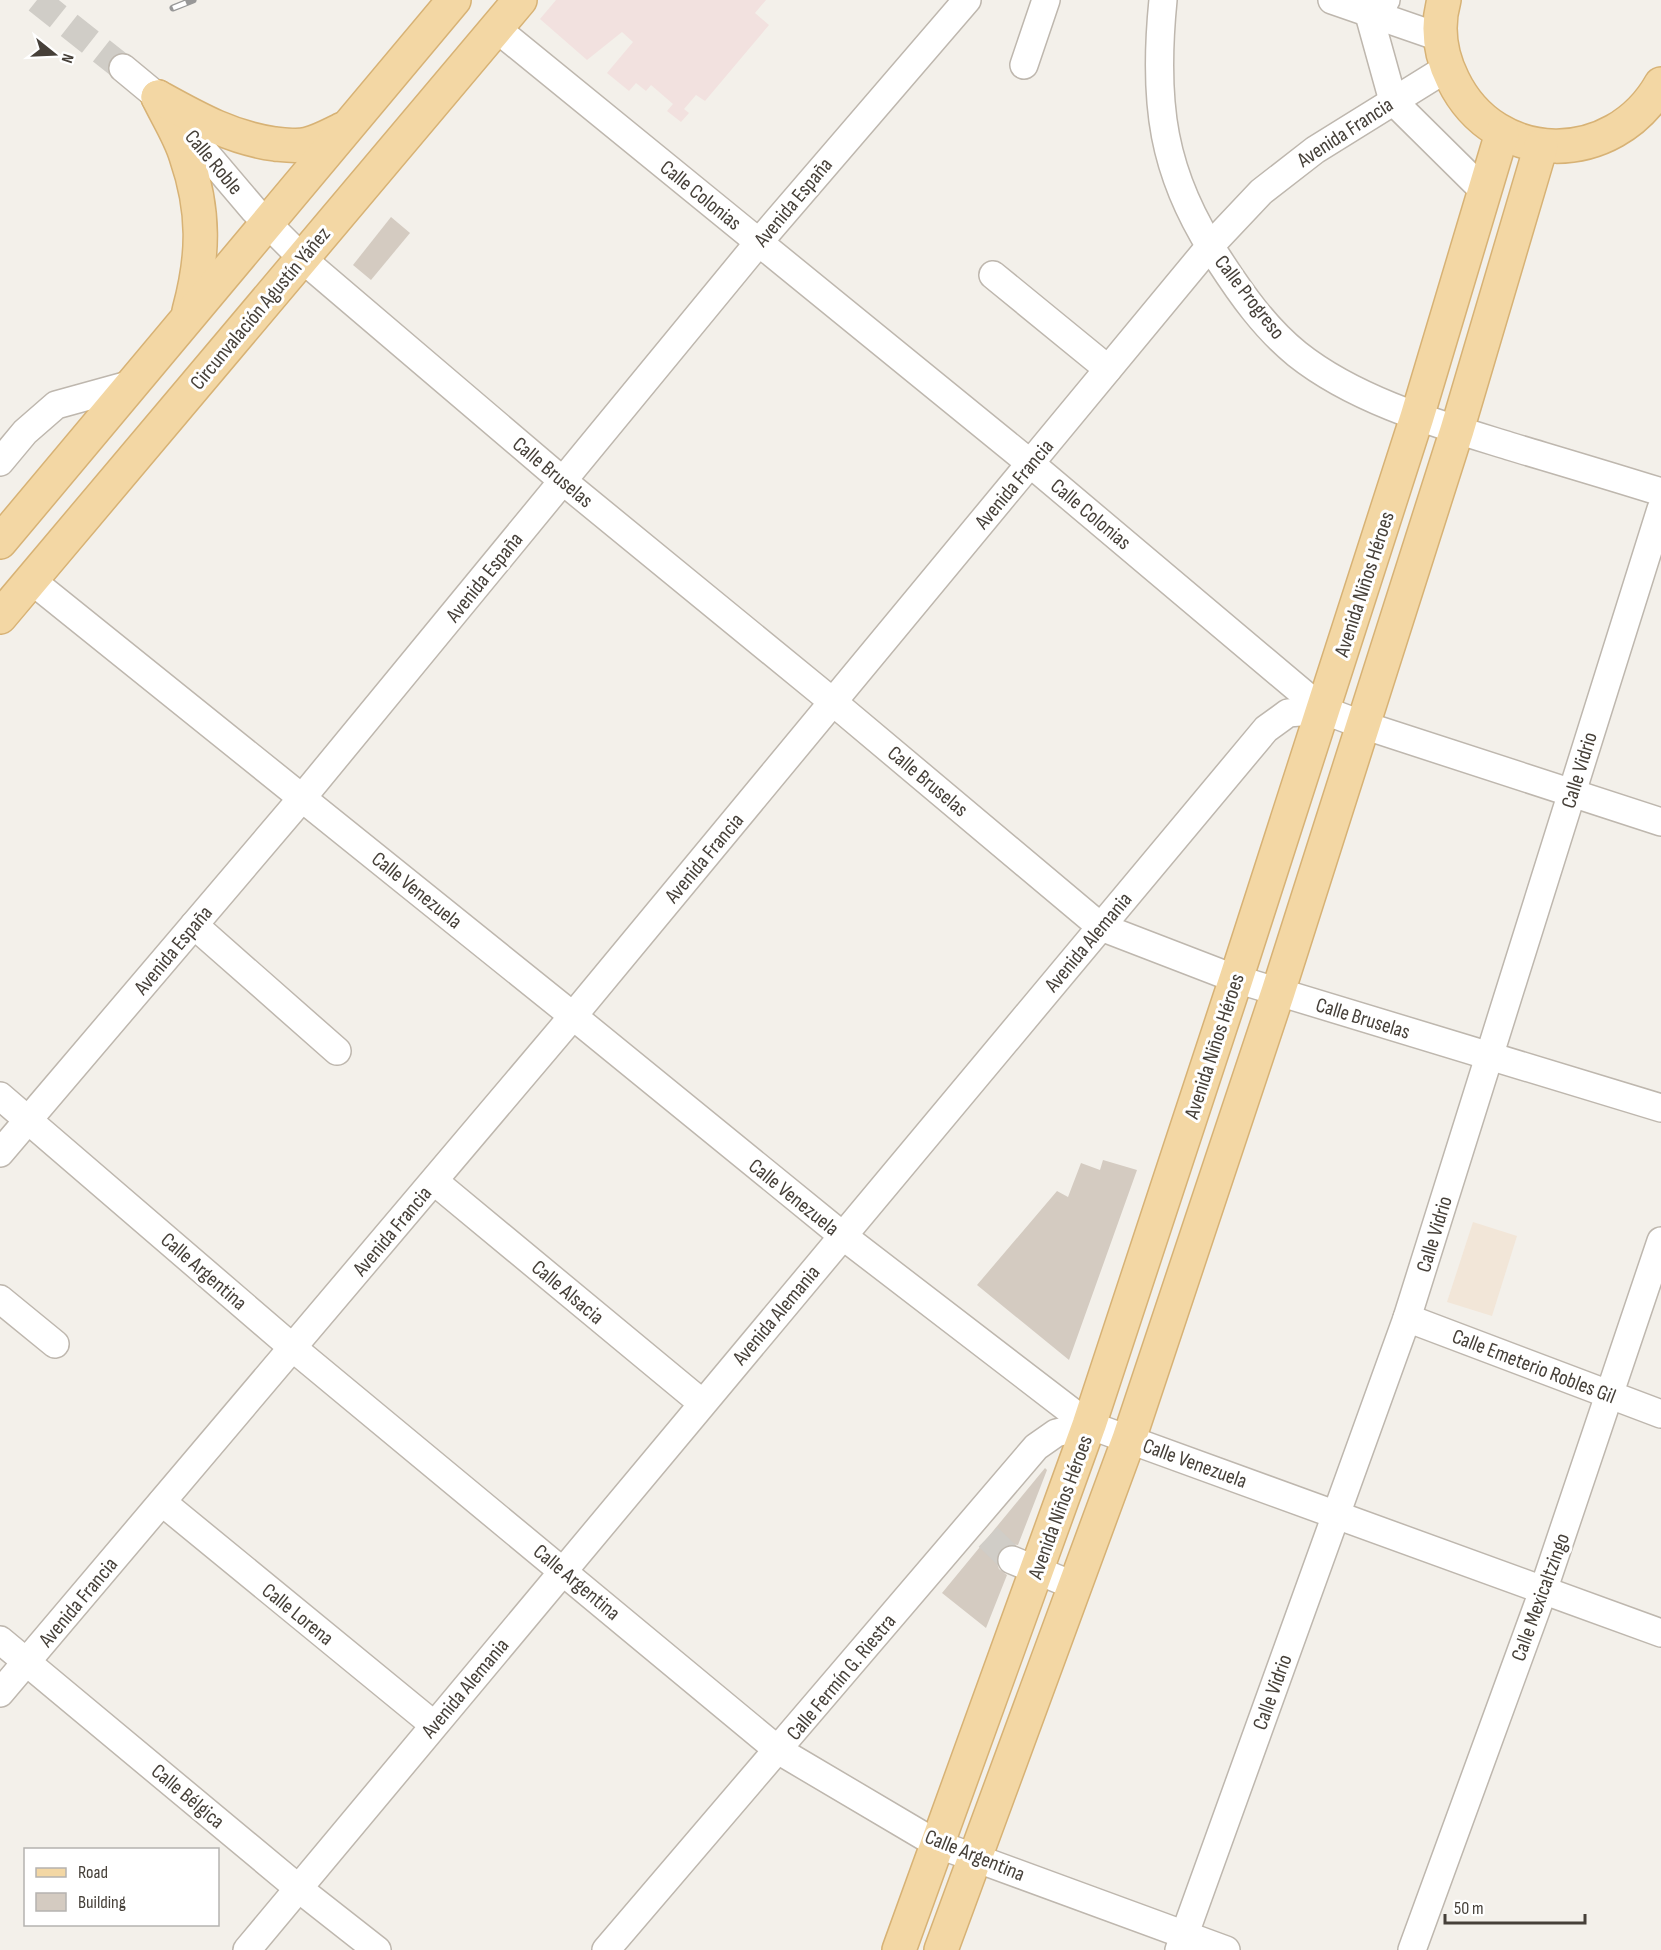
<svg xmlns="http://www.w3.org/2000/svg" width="1661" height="1950" font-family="'Sofia Sans Condensed',sans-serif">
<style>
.commercial{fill:#f2e6d8}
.medical{fill:#f2e1df}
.building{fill:#d4cbc1}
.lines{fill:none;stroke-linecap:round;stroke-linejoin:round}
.minor-tunnel{stroke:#d0cdc7;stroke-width:27;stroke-dasharray:27 14;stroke-linecap:butt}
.minor-casing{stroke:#beb7ae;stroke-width:30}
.major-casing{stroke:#d7b275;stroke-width:36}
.minor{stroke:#fff;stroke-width:27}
.major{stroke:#f3d7a4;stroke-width:33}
.rail-casing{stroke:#989898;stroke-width:7}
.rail{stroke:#fff;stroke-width:4.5;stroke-dasharray:14;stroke-linecap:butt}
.labels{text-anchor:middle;stroke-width:6;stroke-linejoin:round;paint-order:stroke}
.street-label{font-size:21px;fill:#464039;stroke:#fff}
</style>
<rect width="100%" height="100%" fill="#f3f0ea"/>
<path class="commercial" d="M 1473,1222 L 1517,1236 L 1492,1316 L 1447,1302 Z"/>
<path class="medical" d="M 556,0 L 766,0 L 755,13 L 769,25 L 705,101 L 696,95 L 684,109 L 689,113 L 681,122 L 667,111 L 673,104 L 651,85 L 646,91 L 636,83 L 629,91 L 607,73 L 633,42 L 622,32 L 587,60 L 540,19 Z"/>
<g class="building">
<path d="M 391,217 L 410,233 L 371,280 L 353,265 Z"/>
<path d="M 1103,1160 L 1137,1170 L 1069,1360 L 977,1285 L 1057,1191 L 1068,1197 L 1081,1163 L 1100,1170 Z"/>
<path d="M 1045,1468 L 1047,1470 L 1018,1545 L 1011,1544 L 1003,1547 L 997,1555 L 997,1563 L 999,1569 L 1007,1575 L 986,1628 L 942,1593 Z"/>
</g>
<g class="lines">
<g class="minor-tunnel">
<path d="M 37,0 L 123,68"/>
<path d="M 988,1537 L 1012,1560"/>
</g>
<g class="minor-casing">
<g id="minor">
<path d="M 1163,0 C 1153,101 1161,174 1219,260 C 1241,294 1265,328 1297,354 C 1356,401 1438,424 1509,446 C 1559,461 1610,476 1661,492"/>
<path d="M 1332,0 L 1439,37"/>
<path d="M 1386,0 L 1383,4 L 1368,11 L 1393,101 L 1484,191"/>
<path d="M 497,29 L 1031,464 L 1323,710 L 1363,725 L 1661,822"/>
<path d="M 1024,65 L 1046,0"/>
<path d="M 123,68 L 158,97 L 254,210 L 306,262 L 563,481 L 833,702 L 1101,927 L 1236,979 L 1661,1108"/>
<path d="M 993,275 L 1108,369"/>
<path d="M 0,462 L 25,432 L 56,405 L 132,384"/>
<path d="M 31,580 L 573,1016 L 843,1236 L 1089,1425 L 1661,1633"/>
<path d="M 194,925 L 337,1051"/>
<path d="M 0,1096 L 293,1348 L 778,1750 L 937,1844 L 1226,1950"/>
<path d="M 0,1153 L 302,798 L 759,242 L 967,0"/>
<path d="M 434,1181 L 702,1403"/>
<path d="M 0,1299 L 55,1344"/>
<path d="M 1407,1318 L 1661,1414"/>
<path d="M 162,1502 L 434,1725"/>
<path d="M 1012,1560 L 1075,1586"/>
<path d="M 0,1640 L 298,1888 L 377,1950"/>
<path d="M 0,1693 L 573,1016 L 1210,246 L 1261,192 L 1315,150 L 1447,68"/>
<path d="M 247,1950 L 1266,729 L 1288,713 L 1323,710"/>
<path d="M 606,1950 L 1036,1447 L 1056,1433 L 1089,1425"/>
<path d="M 1179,1950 L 1407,1318 L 1661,509"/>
<path d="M 1412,1950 L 1543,1591 L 1661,1241"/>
</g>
</g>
<g class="major-casing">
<g id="major">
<path d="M 1444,0 C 1436,28 1440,54 1453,80 C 1496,168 1614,167 1661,84"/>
<path d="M 158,97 C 167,116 180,136 186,156 C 205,211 204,256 189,311"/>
<path d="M 158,97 C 196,118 231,138 275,144 C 285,145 298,147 308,144 C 320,141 332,134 343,129"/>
<path d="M 0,542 L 454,0"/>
<path d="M 0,617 L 520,0"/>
<path d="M 899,1950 L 1089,1425 L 1236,979 L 1417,417 L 1502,133"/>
<path d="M 941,1950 L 1129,1439 L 1278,992 L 1457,430 L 1541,146"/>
</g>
</g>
<use href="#minor" class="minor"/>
<use href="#major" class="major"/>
<g class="rail-casing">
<path id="rail" d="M 173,8 L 193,0"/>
</g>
<use href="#rail" class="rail"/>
</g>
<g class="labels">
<g class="street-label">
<text transform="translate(1345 132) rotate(-33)" y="7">Avenida Francia</text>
<text transform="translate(214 162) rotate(50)" y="7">Calle Roble</text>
<text transform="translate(701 195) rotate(39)" y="7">Calle Colonias</text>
<text transform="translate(793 202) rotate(-50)" y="7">Avenida España</text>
<text transform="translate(1250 297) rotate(52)" y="7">Calle Progreso</text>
<text transform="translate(260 308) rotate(-50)" y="7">Circunvalación Agustín Yáñez</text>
<text transform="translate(553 472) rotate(40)" y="7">Calle Bruselas</text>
<text transform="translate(1014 484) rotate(-50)" y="7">Avenida Francia</text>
<text transform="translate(1091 514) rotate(40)" y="7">Calle Colonias</text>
<text transform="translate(484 577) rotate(-51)" y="7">Avenida España</text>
<text transform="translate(1364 584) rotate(-72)" y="7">Avenida Niños Héroes</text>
<text transform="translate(1579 770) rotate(-73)" y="7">Calle Vidrio</text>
<text transform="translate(928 781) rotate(40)" y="7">Calle Bruselas</text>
<text transform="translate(704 858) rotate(-50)" y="7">Avenida Francia</text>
<text transform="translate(417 890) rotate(39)" y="7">Calle Venezuela</text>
<text transform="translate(1088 942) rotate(-50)" y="7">Avenida Alemania</text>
<text transform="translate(173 950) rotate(-50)" y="7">Avenida España</text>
<text transform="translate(1363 1018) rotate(17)" y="7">Calle Bruselas</text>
<text transform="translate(1214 1046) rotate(-72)" y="7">Avenida Niños Héroes</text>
<text transform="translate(794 1197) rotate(39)" y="7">Calle Venezuela</text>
<text transform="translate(392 1231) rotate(-50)" y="7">Avenida Francia</text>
<text transform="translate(1434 1234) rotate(-73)" y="7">Calle Vidrio</text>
<text transform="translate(204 1271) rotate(41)" y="7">Calle Argentina</text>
<text transform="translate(568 1292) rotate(40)" y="7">Calle Alsacia</text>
<text transform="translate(776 1315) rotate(-50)" y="7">Avenida Alemania</text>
<text transform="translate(1534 1366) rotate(21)" y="7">Calle Emeterio Robles Gil</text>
<text transform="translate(1195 1463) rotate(20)" y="7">Calle Venezuela</text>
<text transform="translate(1060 1507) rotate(-70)" y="7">Avenida Niños Héroes</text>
<text transform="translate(577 1582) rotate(40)" y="7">Calle Argentina</text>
<text transform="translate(1540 1597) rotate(-70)" y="7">Calle Mexicaltzingo</text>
<text transform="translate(78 1602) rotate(-50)" y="7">Avenida Francia</text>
<text transform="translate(298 1614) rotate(39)" y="7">Calle Lorena</text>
<text transform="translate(841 1677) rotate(-50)" y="7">Calle Fermín G. Riestra</text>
<text transform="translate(465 1688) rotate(-50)" y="7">Avenida Alemania</text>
<text transform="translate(1272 1692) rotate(-70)" y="7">Calle Vidrio</text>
<text transform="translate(188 1796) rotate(40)" y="7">Calle Bélgica</text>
<text transform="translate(975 1855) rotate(22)" y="7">Calle Argentina</text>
</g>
</g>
<rect x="24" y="1848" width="195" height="78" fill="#ffffff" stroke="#b5b3b0" stroke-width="1.5"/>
<rect x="36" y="1868" width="30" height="9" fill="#f3d7a4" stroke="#b5b3b0" stroke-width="1.5"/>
<text x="78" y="1878" font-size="18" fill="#464039">Road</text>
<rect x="36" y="1893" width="30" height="18" fill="#d4cbc1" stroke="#b5b3b0" stroke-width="1.5"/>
<text x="78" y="1908" font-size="18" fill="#464039">Building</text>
<g transform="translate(54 54) rotate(108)" stroke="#ffffff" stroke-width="4.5" paint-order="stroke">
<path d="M0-4.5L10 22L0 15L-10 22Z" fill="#464039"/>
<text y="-9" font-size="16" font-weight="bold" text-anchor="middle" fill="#464039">N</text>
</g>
<path d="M1445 1914v9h140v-9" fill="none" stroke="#464039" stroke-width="3"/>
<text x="1454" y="1914" font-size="18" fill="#464039" stroke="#ffffff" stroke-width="4.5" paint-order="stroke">50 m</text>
</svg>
